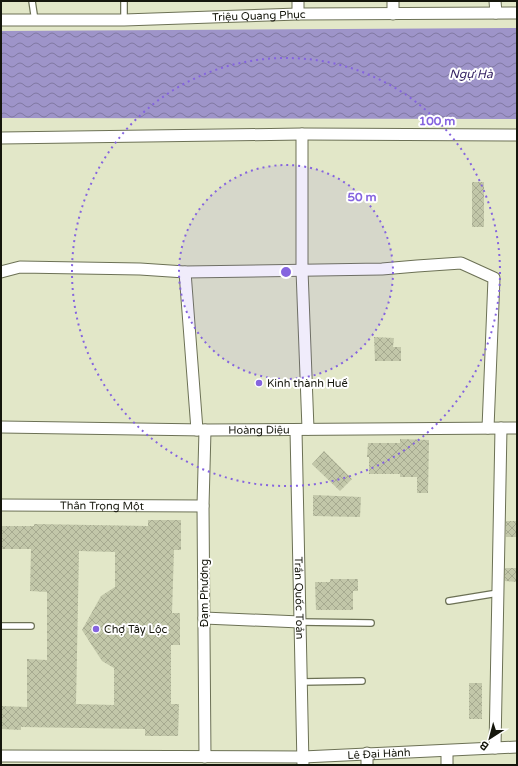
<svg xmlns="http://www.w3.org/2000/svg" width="518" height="766" font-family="'Varela Round',sans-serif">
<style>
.water{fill:url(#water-waves)}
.building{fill:url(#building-cross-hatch);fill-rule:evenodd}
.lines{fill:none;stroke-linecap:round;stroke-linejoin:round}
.lane-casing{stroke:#6c7155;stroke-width:8}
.street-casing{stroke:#6c7155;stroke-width:13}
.lane{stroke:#fff;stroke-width:5.5}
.street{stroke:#fff;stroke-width:11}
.ring{fill:none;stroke:#8564df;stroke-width:2;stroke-dasharray:2 4}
.poi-dot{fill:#8564df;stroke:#fff;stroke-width:1.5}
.labels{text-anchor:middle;stroke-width:4;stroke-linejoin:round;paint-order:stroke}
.street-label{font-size:11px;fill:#15160c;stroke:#fff}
.poi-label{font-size:11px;fill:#15160c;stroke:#fff;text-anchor:start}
.water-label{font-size:12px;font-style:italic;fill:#372464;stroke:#fff}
.centre{fill:#8564df;stroke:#fff;stroke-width:2}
.ring-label{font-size:12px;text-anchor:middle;font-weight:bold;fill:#8564df;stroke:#fff;stroke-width:4;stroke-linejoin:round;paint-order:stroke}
</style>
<defs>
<pattern id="water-waves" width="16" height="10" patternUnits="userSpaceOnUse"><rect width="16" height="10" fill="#9e94c9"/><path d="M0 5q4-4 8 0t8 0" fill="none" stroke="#8078a2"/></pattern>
<pattern id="building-cross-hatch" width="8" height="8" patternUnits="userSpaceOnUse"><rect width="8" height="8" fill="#c2c7a9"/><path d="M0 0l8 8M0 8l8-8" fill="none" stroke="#a6aa90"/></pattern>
</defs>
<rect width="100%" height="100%" fill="#e2e7c8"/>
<path class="water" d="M 517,28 L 517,119 L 1,118 L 1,31 Z"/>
<g class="building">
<rect x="472" y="182" width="12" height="45"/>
<path d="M 374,337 L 394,338 L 393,347 L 401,347 L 401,361 L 375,361 Z"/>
<path d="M 400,439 L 429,440 L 428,493 L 417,493 L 417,477 L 400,477 L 400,474 L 369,474 L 369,457 L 367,457 L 368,443 L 400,443 Z"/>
<path d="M 324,451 L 352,479 L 340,491 L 312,464 Z"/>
<path d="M 313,495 L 361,497 L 360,517 L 313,516 Z"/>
<path d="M 148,520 L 181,520 L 181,550 L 174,550 L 172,613 L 180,613 L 180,645 L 171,645 L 171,704 L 179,704 L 178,736 L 145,736 L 145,729 L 21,727 L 21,730 L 1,729 L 1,706 L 27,707 L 27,659 L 47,660 L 47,592 L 30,591 L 31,549 L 1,549 L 1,526 L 34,526 L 34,524 L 148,526 ZM 79,551 L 115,552 L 115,587 L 101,596 L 82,630 L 102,661 L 114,668 L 114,705 L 76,704 Z"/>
<rect x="506" y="521" width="11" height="16"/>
<path d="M 505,568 L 517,568 L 517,582 L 505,581 Z"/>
<path d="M 330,579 L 358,579 L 358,591 L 353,591 L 353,610 L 316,610 L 315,582 L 330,582 Z"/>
<rect x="469" y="683" width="13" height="36"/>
</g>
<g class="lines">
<g class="lane-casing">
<g id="lane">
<path d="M 32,1 L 35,21"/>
<path d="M 124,1 L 124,20"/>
<path d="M 449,601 L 498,593"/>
<path d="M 300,622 L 371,623"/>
<path d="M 1,626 L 31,626"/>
<path d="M 301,682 L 362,681"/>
</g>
</g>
<g class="street-casing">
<g id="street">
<path d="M 298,1 L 298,14"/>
<path d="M 495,1 L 496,13"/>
<path d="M 393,14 L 393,1"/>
<path id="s1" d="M 1,20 L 124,20 L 298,14 L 517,13"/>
<path d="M 302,134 L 302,270 L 308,429"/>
<path d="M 1,138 L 302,134 L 517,135"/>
<path d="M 1,272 L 20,267 L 140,269 L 185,272 L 382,269 L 417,266 L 461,263 L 494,278 L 488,428"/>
<path d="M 185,272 L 197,430"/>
<path id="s2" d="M 1,427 L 205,430 L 517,428"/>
<path id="s3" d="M 296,430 L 303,765"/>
<path id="s4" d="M 1,505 L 203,506"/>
<path d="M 204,618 L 300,622"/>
<path d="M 495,748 L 501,428"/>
<path d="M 447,751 L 447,765"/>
<path d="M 367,753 L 367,765"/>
<path id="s5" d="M 1,756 L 303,757 L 517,747"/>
<path d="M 205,757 L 203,506 L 205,430"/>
</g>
</g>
<use href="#lane" class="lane"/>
<use href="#street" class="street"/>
</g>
<circle cx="286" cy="272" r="107" fill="#8564df" fill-opacity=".12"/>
<g class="ring">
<circle cx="286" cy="272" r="107"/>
<circle cx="286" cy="272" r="214"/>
</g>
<g class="poi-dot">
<circle cx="259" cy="383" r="4"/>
<circle cx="96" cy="629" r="4"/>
</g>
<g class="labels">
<g class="street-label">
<text dy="4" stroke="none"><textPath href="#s1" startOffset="258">Triệu Quang Phục</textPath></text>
<text dy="4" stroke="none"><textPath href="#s2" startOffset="258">Hoàng Diệu</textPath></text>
<text dy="4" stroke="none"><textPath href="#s4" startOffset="101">Thân Trọng Một</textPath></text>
<text transform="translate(204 593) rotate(-90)" y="4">Đạm Phương</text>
<text dy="4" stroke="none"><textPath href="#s3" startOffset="168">Trần Quốc Toản</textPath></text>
<text dy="4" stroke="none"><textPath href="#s5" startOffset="378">Lê Đại Hành</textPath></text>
</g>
<g class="poi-label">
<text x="267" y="387">Kinh thành Huế</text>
<text x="104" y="633">Chợ Tây Lộc</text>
</g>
<g class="water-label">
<text x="471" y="78">Ngự Hà</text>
</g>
</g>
<circle cx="286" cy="272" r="6" class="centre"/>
<g class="ring-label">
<text x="437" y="125">100 m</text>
<text x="362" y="201">50 m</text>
</g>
<rect width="518" height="766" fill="none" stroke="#15160c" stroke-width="4"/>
<g transform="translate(490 738) rotate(216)" stroke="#ffffff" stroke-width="3" paint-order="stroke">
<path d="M0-3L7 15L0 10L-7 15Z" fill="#15160c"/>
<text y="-6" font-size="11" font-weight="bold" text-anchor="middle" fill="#15160c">B</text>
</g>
</svg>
